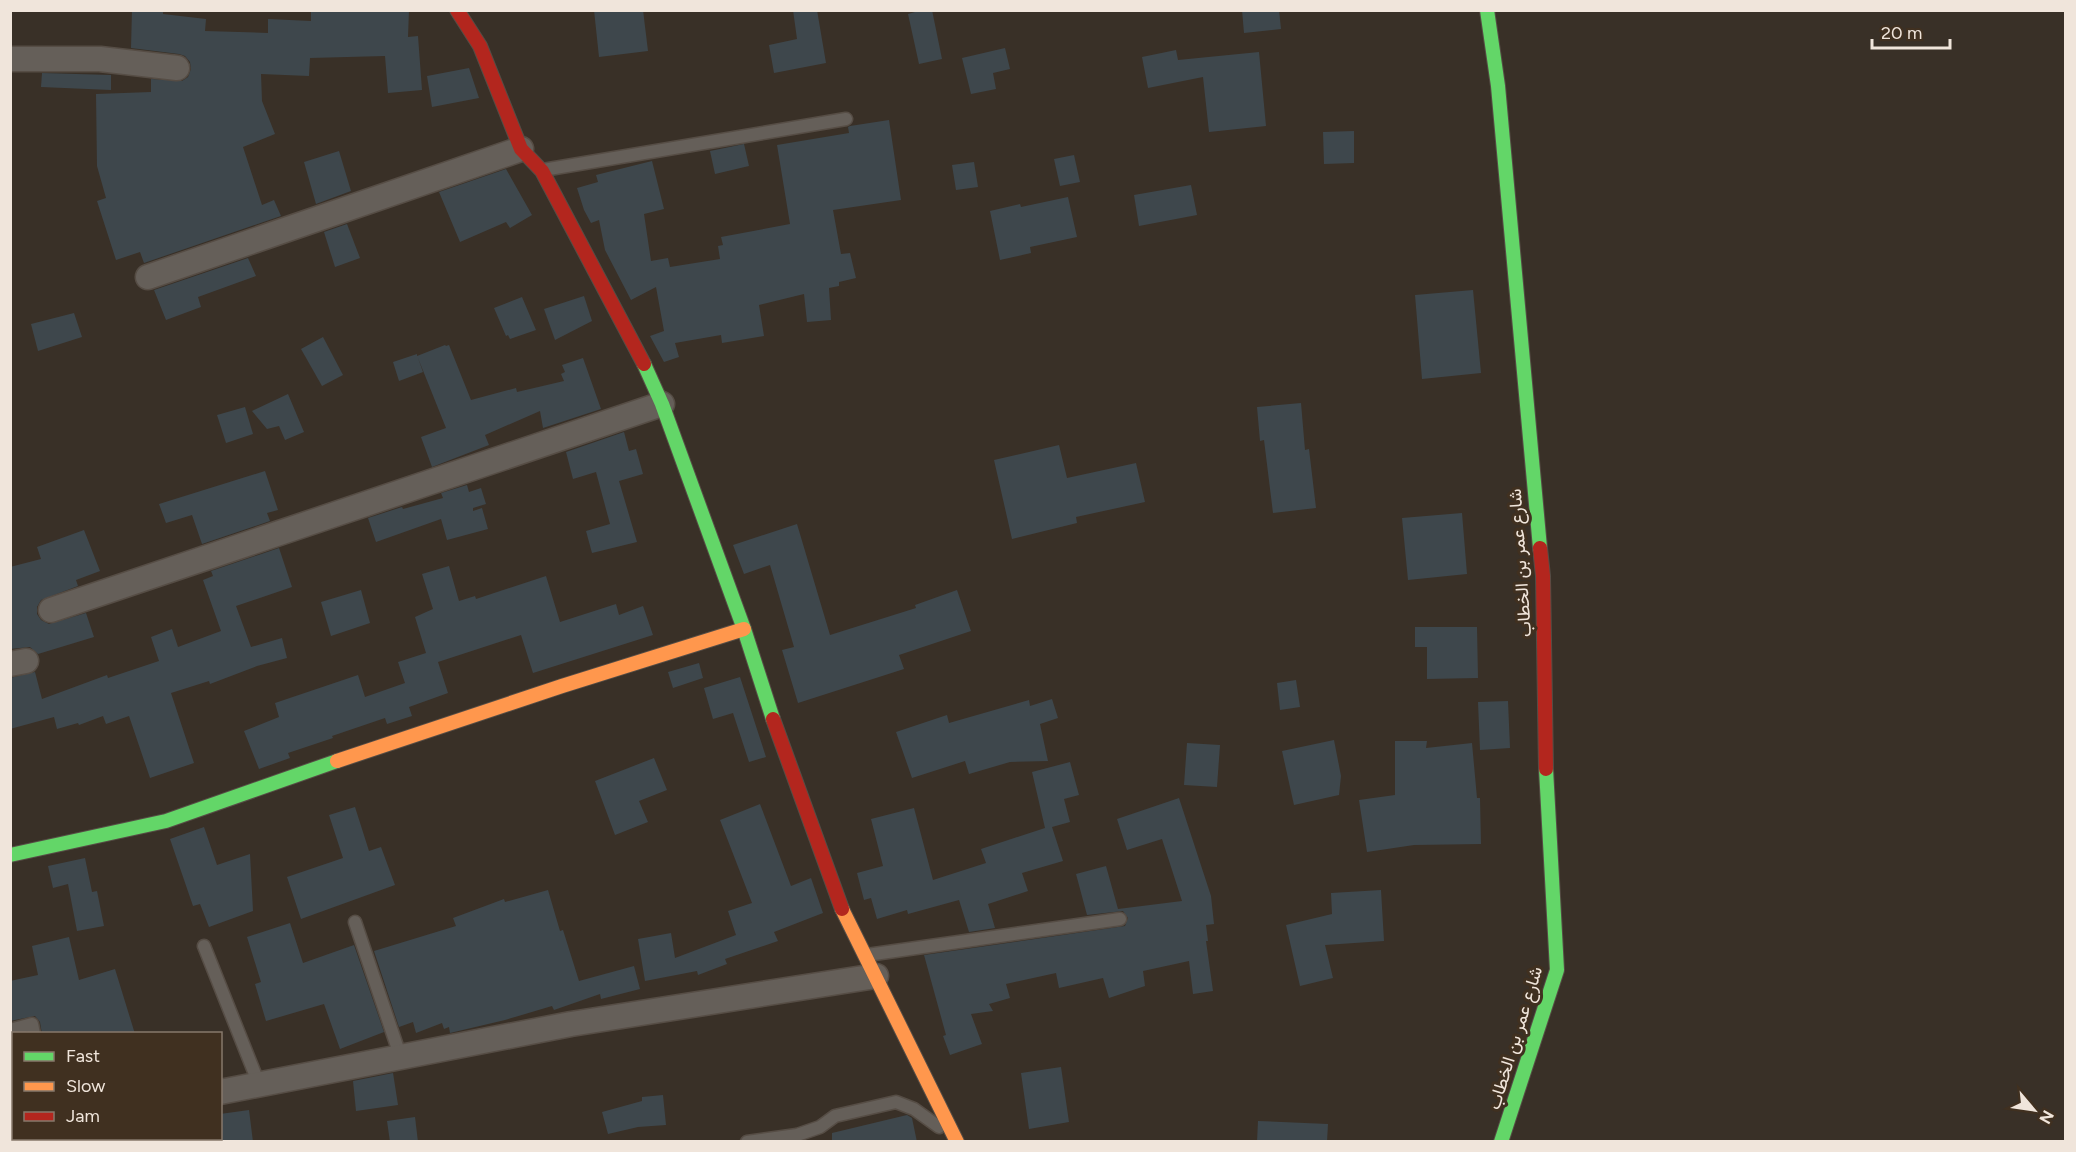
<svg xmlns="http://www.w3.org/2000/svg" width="2076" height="1152" font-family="Figtree,Vazirmatn,sans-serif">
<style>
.building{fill:#3e474c}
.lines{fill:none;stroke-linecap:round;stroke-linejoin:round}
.lane-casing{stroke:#564d45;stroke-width:15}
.street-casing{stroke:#564d45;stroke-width:27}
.fast-casing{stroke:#564d45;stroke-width:16}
.slow-casing{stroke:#564d45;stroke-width:16}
.jam-casing{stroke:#564d45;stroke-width:16}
.lane{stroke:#655f59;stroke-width:12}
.street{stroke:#655f59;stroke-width:24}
.fast{stroke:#63d668;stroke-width:14}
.slow{stroke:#ff974d;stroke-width:14}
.jam{stroke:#b3261e;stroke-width:14}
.labels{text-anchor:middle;stroke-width:6;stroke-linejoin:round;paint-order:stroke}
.street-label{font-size:18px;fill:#f0e5db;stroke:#403020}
</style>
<rect width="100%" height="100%" fill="#393027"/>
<g class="building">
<path d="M 132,10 L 163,10 L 163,14 L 206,19 L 205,31 L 268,33 L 268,19 L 311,21 L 311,10 L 409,10 L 408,37 L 418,36 L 422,90 L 388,93 L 385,56 L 310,58 L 309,76 L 261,74 L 262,101 L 275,134 L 243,147 L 262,205 L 274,200 L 281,216 L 144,263 L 140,252 L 116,260 L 97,201 L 106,198 L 97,166 L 96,94 L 151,92 L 151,79 L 182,81 L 188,77 L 191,69 L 190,62 L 185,56 L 179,54 L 131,48 Z"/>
<path d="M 594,10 L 643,10 L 648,51 L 599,57 Z"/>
<path d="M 793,10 L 817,10 L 826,63 L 774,73 L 769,45 L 797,39 Z"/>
<path d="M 922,10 L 932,10 L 942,59 L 919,64 L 908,14 Z"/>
<path d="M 1242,10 L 1279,10 L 1281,29 L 1244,33 Z"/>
<path d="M 1005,48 L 1010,69 L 993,73 L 996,89 L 971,94 L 962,58 Z"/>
<path d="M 1176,50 L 1178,60 L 1259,52 L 1266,126 L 1209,132 L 1203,77 L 1148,88 L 1142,57 Z"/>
<path d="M 469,68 L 479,98 L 432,107 L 427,76 Z"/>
<path d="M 42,73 L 111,75 L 111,90 L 41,87 Z"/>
<path d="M 889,120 L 901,200 L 833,210 L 841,254 L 850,253 L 856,278 L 839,282 L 839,286 L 829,288 L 831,320 L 807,322 L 804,294 L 759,305 L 764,336 L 722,343 L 721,335 L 675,343 L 679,357 L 664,362 L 650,336 L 664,331 L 656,287 L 631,300 L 605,250 L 599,220 L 591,223 L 584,210 L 577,188 L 598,182 L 596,175 L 652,161 L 664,209 L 644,214 L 651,261 L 668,258 L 670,267 L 720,259 L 718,246 L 723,245 L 721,237 L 790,224 L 777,145 L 849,133 L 848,127 L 850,126 Z"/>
<path d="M 1354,131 L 1354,163 L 1324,164 L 1323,132 Z"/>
<path d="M 744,144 L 749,166 L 715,174 L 710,151 Z"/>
<path d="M 339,151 L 351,191 L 316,204 L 304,162 Z"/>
<path d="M 1074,155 L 1080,182 L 1060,186 L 1054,159 Z"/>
<path d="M 974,162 L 978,187 L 956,190 L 952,165 Z"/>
<path d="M 506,169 L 532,215 L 510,228 L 506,222 L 460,242 L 439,192 Z"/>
<path d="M 1191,185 L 1197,215 L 1139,226 L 1134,195 Z"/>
<path d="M 1068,197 L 1077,237 L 1030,247 L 1031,253 L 1000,260 L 990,211 L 1020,204 L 1021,207 Z"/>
<path d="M 347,224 L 360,258 L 335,267 L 324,232 Z"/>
<path d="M 248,258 L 256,276 L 198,297 L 201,307 L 166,320 L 154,290 Z"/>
<path d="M 1473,290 L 1481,373 L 1422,379 L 1415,295 Z"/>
<path d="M 584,296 L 592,321 L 555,340 L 544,309 Z"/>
<path d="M 522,297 L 536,330 L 510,339 L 508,335 L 506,336 L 494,308 Z"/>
<path d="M 74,313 L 82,337 L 38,351 L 31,324 Z"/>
<path d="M 323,337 L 343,375 L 322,386 L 301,349 Z"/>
<path d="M 445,345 L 446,346 L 449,345 L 471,400 L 516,388 L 517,392 L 564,381 L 561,374 L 565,372 L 562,365 L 583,358 L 601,409 L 543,428 L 540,411 L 485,435 L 489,445 L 432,467 L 421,437 L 446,428 L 418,358 L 423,372 L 399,381 L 393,362 L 417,354 L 417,356 Z"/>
<path d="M 288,394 L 304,432 L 285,440 L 279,426 L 267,429 L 252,411 Z"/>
<path d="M 1301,403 L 1305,450 L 1309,449 L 1316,508 L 1273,513 L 1264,440 L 1260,441 L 1257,407 Z"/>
<path d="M 245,407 L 253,434 L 226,443 L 217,415 Z"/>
<path d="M 624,432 L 629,451 L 636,449 L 643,474 L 619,481 L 637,542 L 592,553 L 586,531 L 610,524 L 596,472 L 573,479 L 566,452 Z"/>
<path d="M 1059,445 L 1067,478 L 1136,463 L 1145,502 L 1076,517 L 1077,523 L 1012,539 L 994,460 Z"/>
<path d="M 265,471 L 278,510 L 267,513 L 270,521 L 202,544 L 192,515 L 166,523 L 159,504 Z"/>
<path d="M 467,485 L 469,492 L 481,488 L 486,504 L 473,508 L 473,511 L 482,508 L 488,529 L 447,540 L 441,519 L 376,542 L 368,518 L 402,507 L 403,509 L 443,498 L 441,493 Z"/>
<path d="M 1462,513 L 1467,574 L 1408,580 L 1402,518 Z"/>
<path d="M 797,524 L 830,635 L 916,608 L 915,605 L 957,590 L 971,631 L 899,655 L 904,669 L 798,703 L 782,650 L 794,647 L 770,565 L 744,574 L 733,545 Z"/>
<path d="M 84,530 L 100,571 L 76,580 L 78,586 L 41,600 L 37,607 L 37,614 L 41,620 L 49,624 L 86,613 L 94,637 L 38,654 L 30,647 L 10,649 L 10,567 L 41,559 L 37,547 Z"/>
<path d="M 279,548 L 292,587 L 236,606 L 251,647 L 282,638 L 287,658 L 257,666 L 210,684 L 209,681 L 171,693 L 194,763 L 150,778 L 129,716 L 106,724 L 103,716 L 79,725 L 78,723 L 57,729 L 54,717 L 10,729 L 10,678 L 35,672 L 42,699 L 107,675 L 108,678 L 159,661 L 151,637 L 172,629 L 178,647 L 221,631 L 203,580 L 213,576 L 211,571 Z"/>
<path d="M 449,566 L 459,601 L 475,596 L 476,599 L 546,576 L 560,622 L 616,604 L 619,615 L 643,606 L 653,635 L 533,673 L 521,635 L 438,662 L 448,693 L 409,707 L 412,716 L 387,724 L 385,718 L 332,736 L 333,738 L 288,753 L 290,758 L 259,769 L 244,731 L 279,717 L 275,703 L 358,675 L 365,697 L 405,683 L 398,662 L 426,653 L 415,617 L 433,609 L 422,574 Z"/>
<path d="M 361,590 L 370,623 L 331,636 L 321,602 Z"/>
<path d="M 1415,627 L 1477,627 L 1478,678 L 1427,679 L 1427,647 L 1415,647 Z"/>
<path d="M 699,663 L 703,678 L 673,688 L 668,672 Z"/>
<path d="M 740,677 L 766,757 L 749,762 L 733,713 L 713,719 L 704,688 Z"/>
<path d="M 1296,680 L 1300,707 L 1280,710 L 1277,683 Z"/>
<path d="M 1052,699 L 1058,718 L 1040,724 L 1048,761 L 1010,762 L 969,774 L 965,761 L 912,778 L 896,732 L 947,715 L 949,723 L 1029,700 L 1030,706 Z"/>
<path d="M 1508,701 L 1510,748 L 1480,750 L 1478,702 Z"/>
<path d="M 1334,740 L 1341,776 L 1339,795 L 1294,805 L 1282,751 Z"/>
<path d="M 1395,741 L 1427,741 L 1426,748 L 1472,743 L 1477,798 L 1480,798 L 1481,844 L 1414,845 L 1367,852 L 1359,800 L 1395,795 Z"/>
<path d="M 1187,743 L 1220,745 L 1217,787 L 1184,785 Z"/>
<path d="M 654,758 L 667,790 L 639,801 L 648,822 L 615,835 L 595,781 Z"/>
<path d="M 1070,762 L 1079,795 L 1064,799 L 1070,822 L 1052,827 L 1063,861 L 1022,873 L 1028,891 L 988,904 L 995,928 L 969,932 L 959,900 L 908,914 L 907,910 L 877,919 L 871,898 L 864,900 L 857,873 L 883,866 L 871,819 L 914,808 L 933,880 L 986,863 L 981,849 L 1045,828 L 1032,772 Z"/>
<path d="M 1179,798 L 1211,896 L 1214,924 L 1206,925 L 1208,941 L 1206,941 L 1213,991 L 1193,994 L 1189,961 L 1143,971 L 1145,986 L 1109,998 L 1103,978 L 1059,988 L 1056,973 L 1006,984 L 1010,998 L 989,1004 L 993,1011 L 971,1014 L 982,1044 L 950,1055 L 943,1036 L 946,1035 L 924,955 L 1125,926 L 1128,918 L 1123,911 L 1087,915 L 1076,874 L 1106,866 L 1118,909 L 1182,901 L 1162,839 L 1127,850 L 1117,819 Z"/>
<path d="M 760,804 L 791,886 L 811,878 L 823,913 L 774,932 L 778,941 L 725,959 L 727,964 L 698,975 L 697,971 L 645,981 L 638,939 L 671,933 L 675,958 L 736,935 L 728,911 L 752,903 L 720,820 Z"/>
<path d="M 355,807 L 369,851 L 381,847 L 395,885 L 301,919 L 287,877 L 343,858 L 329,815 Z"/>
<path d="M 204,827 L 217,865 L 250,854 L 253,911 L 209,927 L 200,904 L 193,906 L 170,839 Z"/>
<path d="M 85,858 L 92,892 L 97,891 L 104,926 L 77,931 L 68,884 L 53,888 L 48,866 Z"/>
<path d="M 548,890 L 560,931 L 563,930 L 579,981 L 634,966 L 640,989 L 601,999 L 600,994 L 554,1010 L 552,1006 L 505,1020 L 450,1033 L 449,1027 L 444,1029 L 442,1023 L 416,1033 L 413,1022 L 399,1027 L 374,951 L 456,926 L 453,918 L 504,899 L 505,902 Z"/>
<path d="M 1381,890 L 1384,941 L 1325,945 L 1333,978 L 1300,986 L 1286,925 L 1332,914 L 1331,893 Z"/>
<path d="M 290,923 L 303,963 L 354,945 L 384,1032 L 340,1049 L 324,1004 L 266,1021 L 255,984 L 261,982 L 247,937 Z"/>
<path d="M 69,937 L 79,980 L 115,969 L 135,1034 L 42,1034 L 40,1022 L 35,1016 L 10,1021 L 10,981 L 38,975 L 32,946 Z"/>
<path d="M 1061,1067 L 1069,1122 L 1029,1129 L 1021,1073 Z"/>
<path d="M 393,1073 L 398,1105 L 356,1111 L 353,1081 Z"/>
<path d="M 663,1095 L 666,1125 L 638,1127 L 608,1134 L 602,1112 L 642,1101 L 642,1097 Z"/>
<path d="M 249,1110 L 253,1142 L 220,1142 L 220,1114 Z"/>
<path d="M 907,1115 L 912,1118 L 917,1142 L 832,1142 L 832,1133 Z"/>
<path d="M 415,1117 L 418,1142 L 390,1142 L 387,1121 Z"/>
<path d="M 1258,1121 L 1328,1124 L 1327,1142 L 1257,1142 Z"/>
</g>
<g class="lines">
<g class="lane-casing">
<g id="lane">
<path d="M 543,170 L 846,119"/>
<path d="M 355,922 L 401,1058"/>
<path d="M 204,946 L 259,1084"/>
<path d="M 867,955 L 1120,919"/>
<path d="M 10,1030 L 32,1024 L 34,1034"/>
<path d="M 747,1142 L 797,1135 L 820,1127 L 835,1116 L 896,1102 L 914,1109 L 939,1127"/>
</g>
</g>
<g class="street-casing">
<g id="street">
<path d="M 10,59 L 100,59 L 177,68"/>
<path d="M 148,277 L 521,149"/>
<path d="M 51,610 L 662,404"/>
<path d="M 10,664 L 26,661"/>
<path d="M 220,1092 L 571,1024 L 876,976"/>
<path d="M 10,1136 L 14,1135"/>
</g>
</g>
<g class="fast-casing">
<g id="fast">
<path d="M 1487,10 L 1498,86 L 1540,548"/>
<path d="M 644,364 L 662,404 L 744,629 L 773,719"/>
<path d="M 10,855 L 166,821 L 337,761"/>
<path d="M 1501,1142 L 1557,970 L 1546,769"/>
</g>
</g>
<g class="slow-casing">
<g id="slow">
<path d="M 337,761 L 562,686 L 744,629"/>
<path d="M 842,909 L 957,1142"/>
</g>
</g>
<g class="jam-casing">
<g id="jam">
<path d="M 457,10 L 480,46 L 521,149 L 542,171 L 644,364"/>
<path d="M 1540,548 L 1543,576 L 1546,769"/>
<path d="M 773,719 L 842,909"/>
</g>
</g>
<use href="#lane" class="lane"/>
<use href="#street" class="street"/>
<use href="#fast" class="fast"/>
<use href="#slow" class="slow"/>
<use href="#jam" class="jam"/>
</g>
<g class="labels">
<g class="street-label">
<text transform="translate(1520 563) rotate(-94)" y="6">شارع عمر بن الخطاب</text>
<text transform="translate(1515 1038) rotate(-73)" y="6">شارع عمر بن الخطاب</text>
</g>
</g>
<rect width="2076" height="1152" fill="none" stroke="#f0e5db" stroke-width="24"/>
<rect x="12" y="1032" width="210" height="108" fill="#403020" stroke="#86786b" stroke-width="1.5"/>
<rect x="24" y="1052" width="30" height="9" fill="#63d668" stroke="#86786b" stroke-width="1.5"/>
<text x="66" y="1062" font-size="18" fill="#f0e5db">Fast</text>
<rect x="24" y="1082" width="30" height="9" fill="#ff974d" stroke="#86786b" stroke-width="1.5"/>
<text x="66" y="1092" font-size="18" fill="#f0e5db">Slow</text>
<rect x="24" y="1112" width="30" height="9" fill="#b3261e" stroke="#86786b" stroke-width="1.5"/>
<text x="66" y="1122" font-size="18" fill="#f0e5db">Jam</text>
<g transform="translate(2034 1110) rotate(119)" stroke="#403020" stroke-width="4.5" paint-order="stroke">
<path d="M0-4.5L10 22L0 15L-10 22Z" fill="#f0e5db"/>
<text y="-9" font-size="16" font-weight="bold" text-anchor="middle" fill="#f0e5db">N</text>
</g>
<path d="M1872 39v9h78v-9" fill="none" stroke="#f0e5db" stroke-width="3"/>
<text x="1881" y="39" font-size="18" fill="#f0e5db" stroke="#403020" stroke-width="4.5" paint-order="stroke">20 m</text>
</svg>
